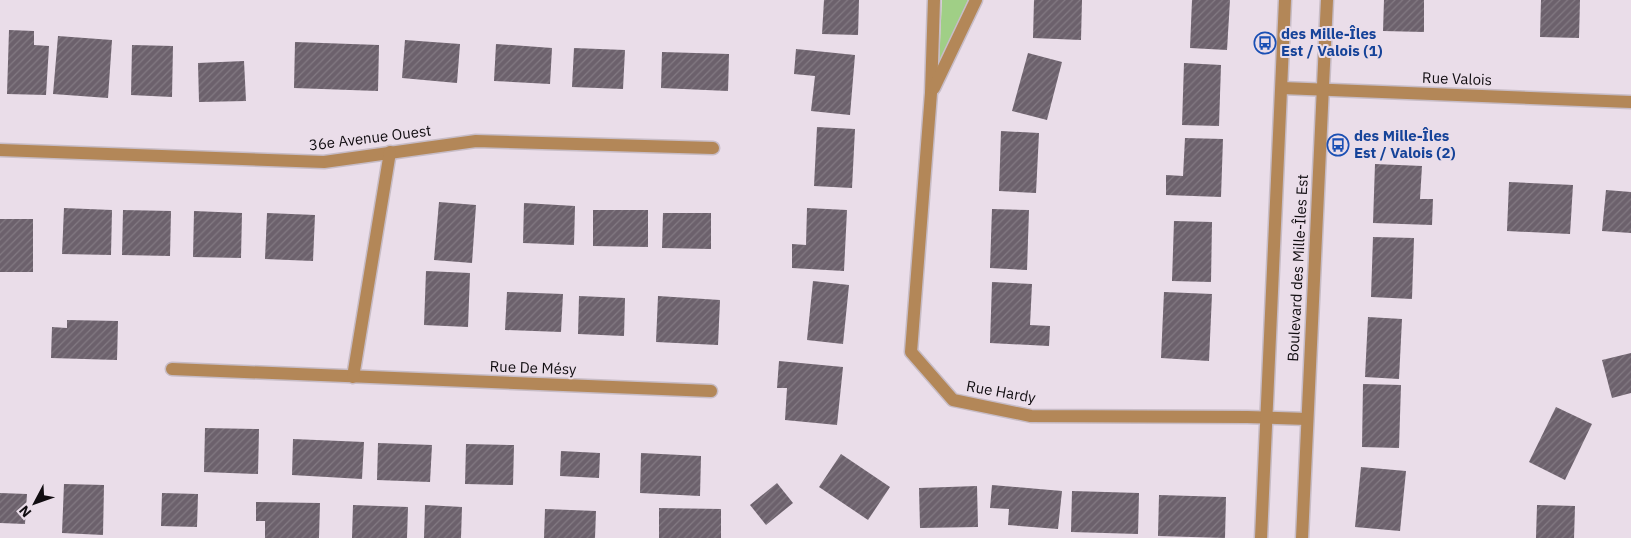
<svg xmlns="http://www.w3.org/2000/svg" width="1631" height="538" font-family="'IBM Plex Sans',sans-serif">
<style>
.grass{fill:#a0cf86}
.building{fill:url(#building-hatch)}
.lines{fill:none;stroke-linecap:round;stroke-linejoin:round}
.minor-casing{stroke:#c7bcc6;stroke-width:15}
.minor{stroke:#b38758;stroke-width:12}
.labels{text-anchor:middle;stroke-width:4;stroke-linejoin:round;paint-order:stroke}
.transit-label{font-size:15px;font-weight:bold;fill:#164399;stroke:#eadde9;text-anchor:start}
.street-label{font-size:15px;fill:#110d11;stroke:#eadde9}
</style>
<defs>
<pattern id="building-hatch" width="6" height="6" patternUnits="userSpaceOnUse" patternTransform="scale(1.25)"><rect width="6" height="6" fill="#6c616c"/><path d="M-1 1l2-2M0 6l6-6M5 7l2-2" fill="none" stroke="#837a83"/></pattern>
</defs>
<rect width="100%" height="100%" fill="#eadde9"/>
<path class="grass" d="M 942,0 L 968,0 L 939,65 Z"/>
<g class="building">
<path d="M 824,0 L 859,0 L 858,35 L 822,34 Z"/>
<path d="M 1034,0 L 1082,0 L 1081,40 L 1033,38 Z"/>
<path d="M 1192,0 L 1230,0 L 1227,50 L 1190,48 Z"/>
<path d="M 1384,0 L 1424,0 L 1424,32 L 1383,31 Z"/>
<path d="M 1541,0 L 1580,0 L 1579,38 L 1540,37 Z"/>
<path d="M 9,30 L 34,31 L 34,45 L 49,46 L 46,95 L 7,94 Z"/>
<path d="M 58,36 L 112,40 L 108,98 L 53,94 Z"/>
<path d="M 405,40 L 460,44 L 457,83 L 402,78 Z"/>
<path d="M 295,42 L 379,45 L 378,91 L 294,88 Z"/>
<path d="M 496,44 L 552,48 L 550,84 L 494,81 Z"/>
<path d="M 132,45 L 173,46 L 172,97 L 131,95 Z"/>
<path d="M 574,48 L 625,50 L 623,89 L 572,87 Z"/>
<path d="M 796,49 L 855,55 L 850,115 L 811,111 L 815,76 L 794,74 Z"/>
<path d="M 662,52 L 729,54 L 728,91 L 661,88 Z"/>
<path d="M 1028,53 L 1062,62 L 1047,120 L 1012,111 Z"/>
<path d="M 244,61 L 246,101 L 199,102 L 198,63 Z"/>
<path d="M 1184,63 L 1221,65 L 1219,126 L 1182,125 Z"/>
<path d="M 817,127 L 855,129 L 852,188 L 814,186 Z"/>
<path d="M 1001,131 L 1039,133 L 1036,193 L 999,191 Z"/>
<path d="M 1185,138 L 1223,139 L 1221,197 L 1166,195 L 1166,175 L 1183,176 Z"/>
<path d="M 1375,164 L 1422,166 L 1420,199 L 1433,199 L 1432,225 L 1373,223 Z"/>
<path d="M 1509,182 L 1573,185 L 1570,234 L 1507,231 Z"/>
<path d="M 1606,190 L 1631,192 L 1631,233 L 1602,231 Z"/>
<path d="M 439,202 L 476,205 L 472,263 L 434,260 Z"/>
<path d="M 524,203 L 575,206 L 574,245 L 523,243 Z"/>
<path d="M 64,208 L 112,210 L 111,255 L 62,254 Z"/>
<path d="M 807,208 L 847,210 L 844,271 L 792,268 L 792,244 L 806,245 Z"/>
<path d="M 992,209 L 1029,210 L 1027,270 L 990,268 Z"/>
<path d="M 123,210 L 171,211 L 170,256 L 122,255 Z"/>
<path d="M 593,210 L 648,210 L 648,247 L 593,246 Z"/>
<path d="M 194,211 L 242,213 L 241,258 L 193,257 Z"/>
<path d="M 267,213 L 315,215 L 313,261 L 265,259 Z"/>
<path d="M 663,213 L 711,213 L 711,249 L 662,248 Z"/>
<rect x="0" y="219" width="33" height="53"/>
<path d="M 1174,221 L 1212,222 L 1211,282 L 1172,281 Z"/>
<path d="M 1373,237 L 1414,238 L 1412,299 L 1371,297 Z"/>
<path d="M 426,271 L 470,273 L 468,327 L 424,325 Z"/>
<path d="M 813,281 L 849,285 L 843,344 L 807,340 Z"/>
<path d="M 992,282 L 1032,284 L 1030,325 L 1050,326 L 1049,346 L 990,343 Z"/>
<path d="M 507,292 L 563,294 L 561,332 L 505,330 Z"/>
<path d="M 1164,292 L 1212,294 L 1209,361 L 1161,358 Z"/>
<path d="M 579,296 L 625,298 L 624,336 L 578,334 Z"/>
<path d="M 658,296 L 720,300 L 718,345 L 656,342 Z"/>
<path d="M 1368,317 L 1402,319 L 1399,379 L 1365,377 Z"/>
<path d="M 67,320 L 118,321 L 117,360 L 51,358 L 52,327 L 67,328 Z"/>
<path d="M 1631,353 L 1631,393 L 1612,398 L 1602,360 Z"/>
<path d="M 779,361 L 843,367 L 837,425 L 785,420 L 787,388 L 777,388 Z"/>
<path d="M 1363,384 L 1401,385 L 1399,448 L 1362,447 Z"/>
<path d="M 1556,407 L 1592,424 L 1565,480 L 1529,462 Z"/>
<path d="M 205,428 L 259,429 L 258,474 L 204,472 Z"/>
<path d="M 293,439 L 364,442 L 362,479 L 292,475 Z"/>
<path d="M 378,443 L 432,445 L 430,482 L 377,480 Z"/>
<path d="M 466,444 L 514,445 L 513,485 L 465,484 Z"/>
<path d="M 561,451 L 600,453 L 599,478 L 560,476 Z"/>
<path d="M 641,453 L 701,456 L 700,496 L 640,493 Z"/>
<path d="M 841,454 L 890,487 L 868,520 L 819,487 Z"/>
<path d="M 1361,467 L 1406,471 L 1400,531 L 1355,527 Z"/>
<path d="M 777,483 L 793,503 L 766,525 L 750,505 Z"/>
<path d="M 64,484 L 104,485 L 103,535 L 62,533 Z"/>
<path d="M 992,485 L 1062,491 L 1058,529 L 1008,525 L 1009,509 L 990,508 Z"/>
<path d="M 977,486 L 978,527 L 920,528 L 919,488 Z"/>
<path d="M 1072,491 L 1139,493 L 1138,534 L 1071,532 Z"/>
<path d="M 0,493 L 27,494 L 25,524 L 0,523 Z"/>
<path d="M 162,493 L 198,494 L 197,527 L 161,526 Z"/>
<path d="M 1159,495 L 1226,497 L 1225,538 L 1158,536 Z"/>
<path d="M 256,502 L 320,503 L 319,538 L 265,538 L 265,521 L 256,521 Z"/>
<path d="M 353,505 L 408,507 L 407,538 L 352,538 Z"/>
<path d="M 425,505 L 462,507 L 461,538 L 424,538 Z"/>
<path d="M 1537,505 L 1575,506 L 1574,538 L 1536,538 Z"/>
<path d="M 659,508 L 721,509 L 721,538 L 659,538 Z"/>
<path d="M 545,509 L 596,511 L 595,538 L 544,538 Z"/>
</g>
<g class="lines">
<g class="minor-casing">
<g id="minor">
<path d="M 934,0 L 931,93 L 911,352 L 953,400 L 1031,416 L 1247,417 L 1307,419"/>
<path d="M 934,88 L 976,0"/>
<path d="M 1282,88 L 1631,102"/>
<path d="M 0,150 L 324,162 L 476,141 L 713,148"/>
<path d="M 172,369 L 711,391"/>
<path d="M 353,377 L 390,152"/>
<path d="M 1261,538 L 1285,0"/>
<path d="M 1302,538 L 1327,0"/>
</g>
</g>
<use href="#minor" class="minor"/>
</g>
<defs>
<g id="bus-ring" transform="scale(1.125)"><circle r="9.5" fill="#eadde9" stroke="#1a4fb4" stroke-width="1.5"/><path d="M-5-6H5V4H4V6H2V4H-2V6H-4V4H-5ZM-3.5-4V0h7V-4ZM-3.5 1.2v1.5H-2V1.2ZM2 1.2v1.5H3.5V1.2Z" fill="#1a4fb4"/></g>
</defs>
<g fill-rule="evenodd">
<use href="#bus-ring" x="1265" y="43"/>
<use href="#bus-ring" x="1338" y="145"/>
</g>
<g class="labels">
<g class="transit-label">
<text x="1281" y="39">des Mille-Îles<tspan x="1281" dy="17">Est / Valois (1)</tspan></text>
<text x="1354" y="141">des Mille-Îles<tspan x="1354" dy="17">Est / Valois (2)</tspan></text>
</g>
<g class="street-label">
<text transform="translate(1457 79) rotate(2)" y="5">Rue Valois</text>
<text transform="translate(370 138) rotate(-7)" y="5">36e Avenue Ouest</text>
<text transform="translate(1298 268) rotate(-87)" y="5">Boulevard des Mille-Îles Est</text>
<text transform="translate(533 368) rotate(2)" y="5">Rue De Mésy</text>
<text transform="translate(1001 392) rotate(10)" y="5">Rue Hardy</text>
</g>
</g>
<g transform="translate(35 503) rotate(229)" stroke="#eadde9" stroke-width="4" paint-order="stroke">
<path d="M0-4L9 19L0 12L-9 19Z" fill="#110d11"/>
<text y="-8" font-size="14" font-weight="bold" text-anchor="middle" fill="#110d11">N</text>
</g>
</svg>
